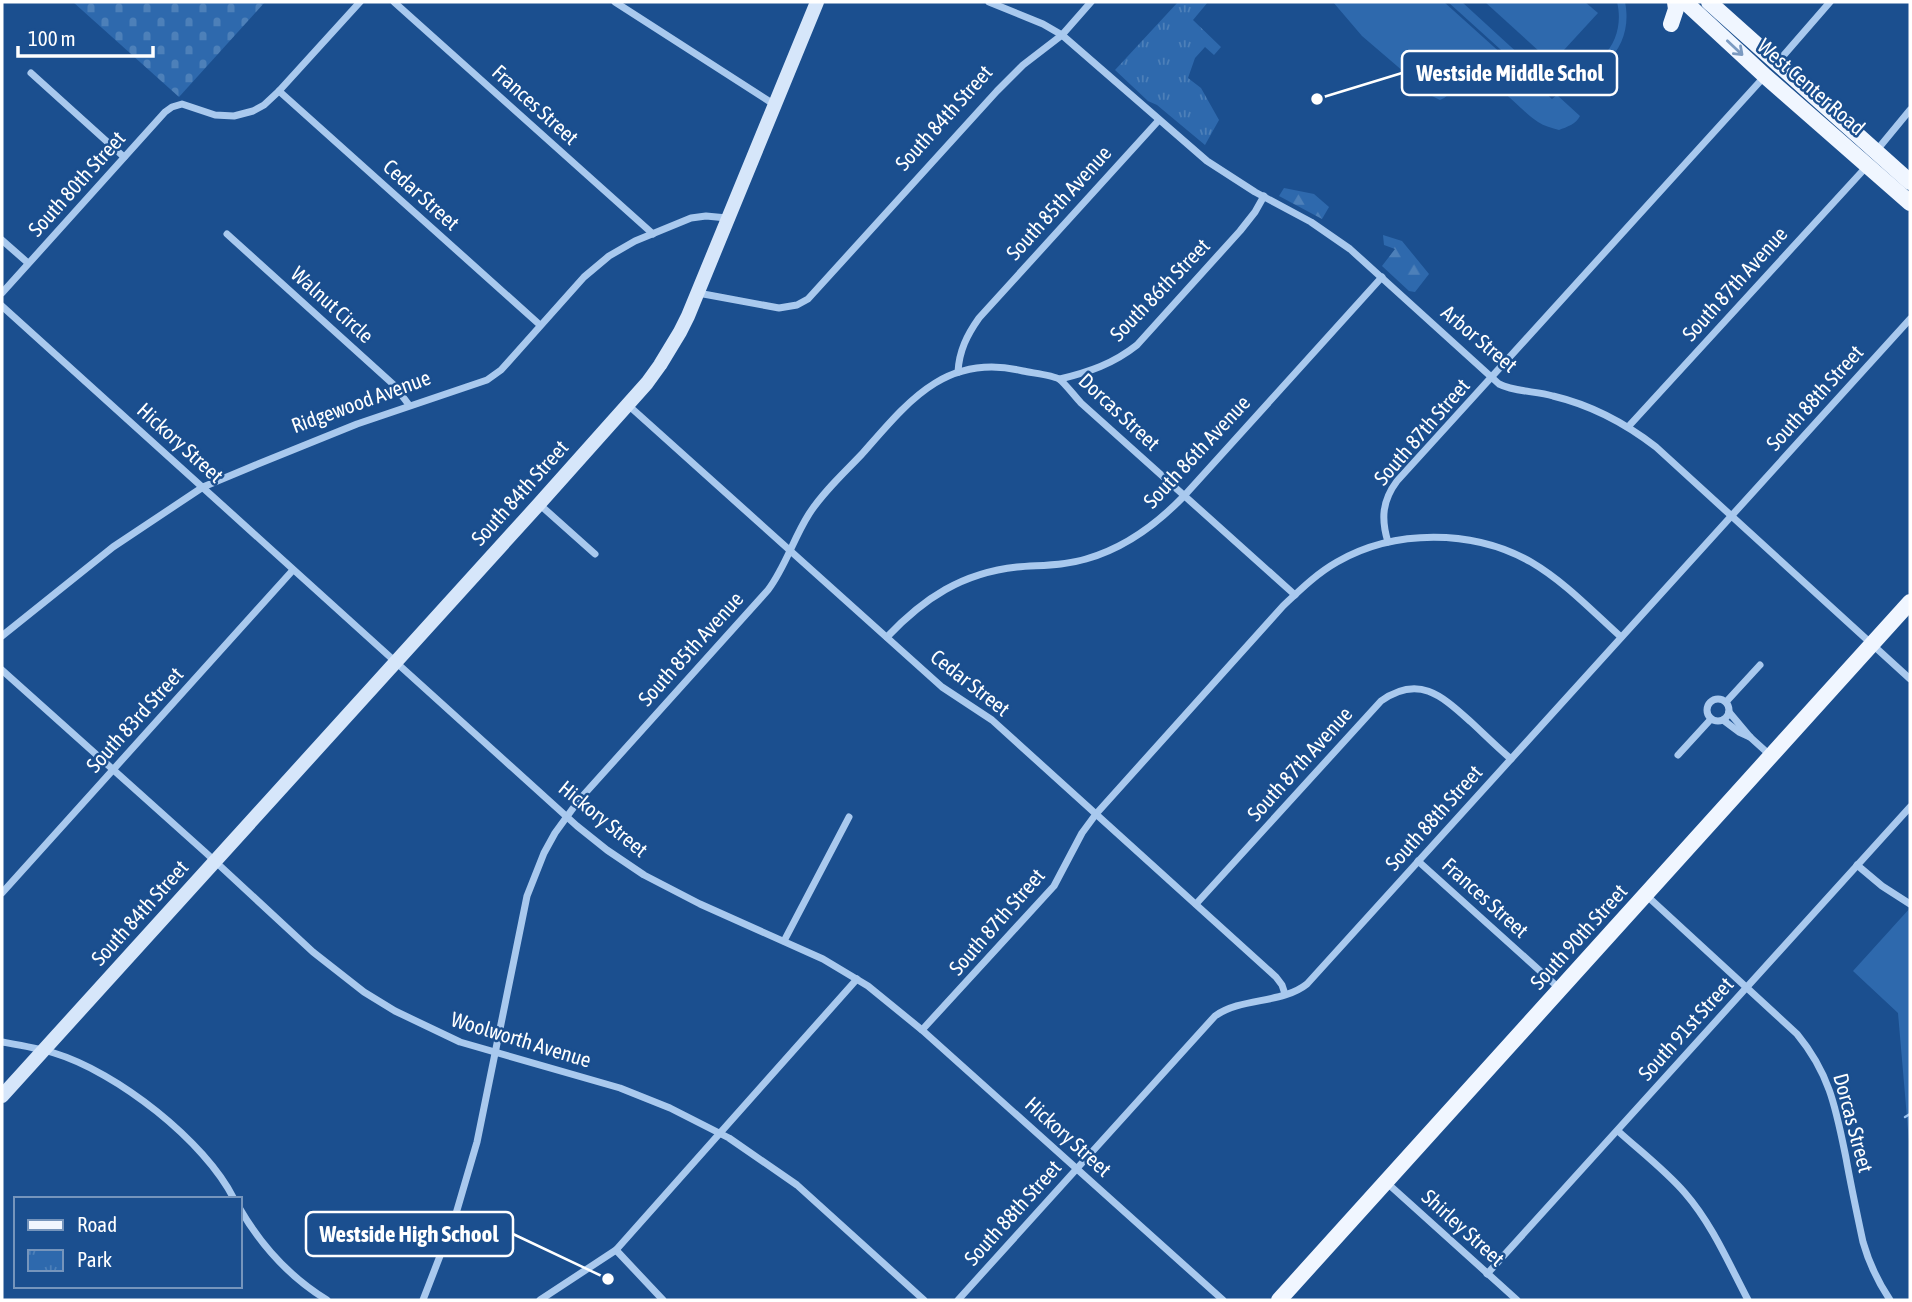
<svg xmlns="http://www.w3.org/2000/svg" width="1912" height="1302" font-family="'Asap Condensed',sans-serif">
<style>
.green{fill:#2e69ad}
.forest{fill:url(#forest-firs)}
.cemetery{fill:url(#cemetery-stones)}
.park{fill:url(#park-tufts)}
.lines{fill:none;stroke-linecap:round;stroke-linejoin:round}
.stream{stroke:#9cc4f0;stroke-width:2.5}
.minor{stroke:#a9c9ee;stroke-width:7}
.secondary{stroke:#d6e6fa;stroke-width:14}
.primary{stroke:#f0f6ff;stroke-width:16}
.oneway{stroke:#7b9ac1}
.labels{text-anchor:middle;stroke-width:5;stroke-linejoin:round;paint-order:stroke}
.street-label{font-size:21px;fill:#fff;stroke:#1b4f8f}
.leader{fill:none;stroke:#fff;stroke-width:2.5}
.callout-dot{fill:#fff;stroke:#1b4f8f;stroke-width:2.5}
.callout{fill:#1b4f8f;stroke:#fff;stroke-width:2.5}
.callout-label{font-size:23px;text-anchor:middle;font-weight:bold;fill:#fff}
</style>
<defs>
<pattern id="forest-firs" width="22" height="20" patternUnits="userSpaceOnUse" patternTransform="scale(1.75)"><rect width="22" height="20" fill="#2e69ad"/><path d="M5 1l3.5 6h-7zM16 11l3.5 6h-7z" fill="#4d80b9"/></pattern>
<pattern id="cemetery-stones" width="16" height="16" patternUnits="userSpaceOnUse" patternTransform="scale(1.75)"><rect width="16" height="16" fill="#2e69ad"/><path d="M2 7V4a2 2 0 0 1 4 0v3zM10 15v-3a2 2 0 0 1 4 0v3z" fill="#4d80b9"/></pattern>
<pattern id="park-tufts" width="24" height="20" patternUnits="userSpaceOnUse" patternTransform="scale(1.75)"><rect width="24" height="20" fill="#2e69ad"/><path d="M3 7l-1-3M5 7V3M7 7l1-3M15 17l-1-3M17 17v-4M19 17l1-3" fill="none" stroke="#4d80b9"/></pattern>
</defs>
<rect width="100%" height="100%" fill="#1b4f8f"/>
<g class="green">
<path d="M 1333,2 L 1444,2 L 1552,99 L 1557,95 L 1580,116 C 1576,124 1567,127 1559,130 C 1552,128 1544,126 1538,122 C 1521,112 1491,72 1470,77 C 1457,81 1452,96 1440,100 L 1432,96 L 1362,36 Z"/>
<path d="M 1448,2 L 1462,2 C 1478,17 1494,31 1510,46 C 1518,53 1526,62 1536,67 C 1557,78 1585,74 1602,57 C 1617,43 1622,22 1617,2 L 1625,2 C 1635,49 1595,87 1548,80 L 1557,88 L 1551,95 Z"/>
<path d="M 1485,2 L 1585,2 L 1598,13 L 1552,63 Z"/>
<path d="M 1910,908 L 1910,1153 L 1898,1013 L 1853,971 Z"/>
</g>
<g class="forest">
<path d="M 1284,188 L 1314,194 L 1329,207 L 1322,219 L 1279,196 Z"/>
<path d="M 1383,235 L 1402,241 L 1429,274 L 1415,292 L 1409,291 L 1382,266 L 1395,249 L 1384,245 Z"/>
</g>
<path class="cemetery" d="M 73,2 L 265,2 L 179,97 Z"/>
<path class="park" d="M 1178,2 L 1208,2 L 1193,20 L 1221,47 L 1214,55 L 1205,47 L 1195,58 L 1188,78 L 1201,88 L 1219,120 L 1205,145 L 1157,105 L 1148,101 L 1115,70 Z"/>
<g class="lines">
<path class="stream" d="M 1905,1117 L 1910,1114"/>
<g class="minor">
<path d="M 394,2 L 653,234"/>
<path d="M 615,2 L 775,105"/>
<path d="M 989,2 L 1043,24 L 1062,35 L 1207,161 L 1255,192 L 1311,222 L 1350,249 L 1499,384 C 1515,392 1536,391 1553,396 C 1591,405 1625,423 1656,447 L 1910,679"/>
<path d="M 1777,63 L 1830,2"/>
<path d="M 31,73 L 124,157"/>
<path d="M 279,91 L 540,325"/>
<path d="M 1877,150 L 1910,110"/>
<path d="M 227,234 L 394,385 L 409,405"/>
<path d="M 2,240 L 28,263"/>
<path d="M 2,293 L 165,112 L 172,107 L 182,104 L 215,115 L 234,116 L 253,111 L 264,105 L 279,91 L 360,2"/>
<path d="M 698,293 L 779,308 L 797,305 L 808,299 L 997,91 L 1023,65 L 1062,35 L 1091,2"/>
<path d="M 2,306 L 577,826 L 607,850 L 644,875 L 700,904 L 823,959 L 868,986 L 922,1030 L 1223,1300"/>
<path d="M 958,372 C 959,351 967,335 979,318 L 1159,120"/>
<path d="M 1060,379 C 1089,372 1113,364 1137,345 L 1240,231 L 1255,212 L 1264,196"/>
<path d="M 628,405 L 942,687 L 992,720 L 1276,977 L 1282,985 L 1285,994"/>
<path d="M 1628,427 L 1868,165"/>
<path d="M 539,504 L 595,554"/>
<path d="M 1388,542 C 1381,519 1382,501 1397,481 L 1764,77"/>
<path d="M 2,636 L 113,547 L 203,487 L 258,464 L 357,424 L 487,380 L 501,370 L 584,277 L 609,256 L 635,241 L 691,218 L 706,216 L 727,218"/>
<path d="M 887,637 C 924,598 962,573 1017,567 C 1040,565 1063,566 1086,559 C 1125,548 1156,525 1184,496 L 1382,277"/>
<path d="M 2,670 L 205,852 L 313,952 L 364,992 L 395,1011 L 460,1042 L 620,1088 L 670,1108 L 729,1138 L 797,1185 L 924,1300"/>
<circle cx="1718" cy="710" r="11"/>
<path d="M 1726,702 L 1760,665"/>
<path d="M 1729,712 L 1750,737 L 1771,756"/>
<path d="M 1723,720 L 1739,732 L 1750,737"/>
<path d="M 1678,755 L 1711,719"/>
<path d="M 1418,861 L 1560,989"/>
<path d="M 1857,865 L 1882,886 L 1910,904"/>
<path d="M 2,893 L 293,570"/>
<path d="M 1646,895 L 1797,1034 C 1830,1074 1836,1109 1846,1158 C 1851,1186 1857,1214 1863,1242 C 1869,1263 1878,1282 1890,1300"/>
<path d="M 1196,904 L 1381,701 C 1419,674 1442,696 1471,722 C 1484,734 1497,747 1511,759"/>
<path d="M 784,941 L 849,817"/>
<path d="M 922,1030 L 1054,886 L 1082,833 L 1096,814 L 1283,606 C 1300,590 1316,574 1337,562 C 1394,529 1473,529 1531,562 C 1565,582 1592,611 1621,637"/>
<path d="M 2,1042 C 19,1045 37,1048 54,1053 C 117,1072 205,1141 234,1199"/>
<path d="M 1618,1131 C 1640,1151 1665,1170 1685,1193 C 1712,1224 1729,1264 1748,1300"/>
<path d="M 1386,1182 L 1517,1300"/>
<path d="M 240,1209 C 261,1245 291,1278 327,1300"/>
<path d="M 616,1250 L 663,1300"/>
<path d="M 1487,1274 L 1910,807"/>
<path d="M 423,1300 L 455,1217 L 477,1142 L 527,896 L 544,853 L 555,833 L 579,800 L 768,590 C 786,566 793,539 809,514 C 823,492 844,473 862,454 C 907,403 945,352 1023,371 C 1032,373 1052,375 1059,379 C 1064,382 1076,398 1081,403 L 1295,595"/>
<path d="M 540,1300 L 616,1250 L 857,979"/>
<path d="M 958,1300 L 1215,1016 C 1242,997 1282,1004 1307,984 L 1910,319"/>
</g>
<path class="secondary" d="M 2,1096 L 539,504 L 647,383 L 660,365 L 680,332 L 688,316 L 817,2"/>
<g class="primary">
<path d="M 1685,2 L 1765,76 L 1910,203"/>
<path d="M 1709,2 L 1910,182"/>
<path d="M 1671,24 L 1676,9 L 1675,2"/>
<path d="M 1279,1300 L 1910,602"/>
</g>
</g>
<defs><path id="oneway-shaft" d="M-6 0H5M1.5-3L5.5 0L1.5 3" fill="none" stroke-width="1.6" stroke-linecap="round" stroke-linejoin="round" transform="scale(1.75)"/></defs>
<use class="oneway" href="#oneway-shaft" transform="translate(1735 48) rotate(43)"/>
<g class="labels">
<g class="street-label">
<text transform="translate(1811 87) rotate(41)" y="7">West Center Road</text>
<text transform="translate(535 105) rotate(42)" y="7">Frances Street</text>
<text transform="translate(944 118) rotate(-48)" y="7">South 84th Street</text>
<text transform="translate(77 184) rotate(-48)" y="7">South 80th Street</text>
<text transform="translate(421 195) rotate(42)" y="7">Cedar Street</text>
<text transform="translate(1059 203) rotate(-48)" y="7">South 85th Avenue</text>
<text transform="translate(1735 284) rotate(-48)" y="7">South 87th Avenue</text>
<text transform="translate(1160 290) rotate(-46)" y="7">South 86th Street</text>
<text transform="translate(332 305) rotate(42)" y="7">Walnut Circle</text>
<text transform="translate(1479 339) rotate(40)" y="7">Arbor Street</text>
<text transform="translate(1815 398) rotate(-48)" y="7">South 88th Street</text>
<text transform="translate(361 402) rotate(-20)" y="7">Ridgewood Avenue</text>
<text transform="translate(1119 412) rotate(43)" y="7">Dorcas Street</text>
<text transform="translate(1422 432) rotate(-49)" y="7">South 87th Street</text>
<text transform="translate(180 443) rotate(42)" y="7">Hickory Street</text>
<text transform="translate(1197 452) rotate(-47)" y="7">South 86th Avenue</text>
<text transform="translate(520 493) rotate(-48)" y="7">South 84th Street</text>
<text transform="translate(691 649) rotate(-48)" y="7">South 85th Avenue</text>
<text transform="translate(970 683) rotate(38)" y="7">Cedar Street</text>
<text transform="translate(135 720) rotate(-48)" y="7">South 83rd Street</text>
<text transform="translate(1300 764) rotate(-48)" y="7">South 87th Avenue</text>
<text transform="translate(1434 818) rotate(-48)" y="7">South 88th Street</text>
<text transform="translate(603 819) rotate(39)" y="7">Hickory Street</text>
<text transform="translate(1485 898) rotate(42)" y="7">Frances Street</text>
<text transform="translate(140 913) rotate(-48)" y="7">South 84th Street</text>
<text transform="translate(997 922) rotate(-49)" y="7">South 87th Street</text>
<text transform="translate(1579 937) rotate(-48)" y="7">South 90th Street</text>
<text transform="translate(1686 1029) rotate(-48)" y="7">South 91st Street</text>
<text transform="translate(521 1040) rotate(17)" y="7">Woolworth Avenue</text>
<text transform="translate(1853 1123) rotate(75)" y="7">Dorcas Street</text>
<text transform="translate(1068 1137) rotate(42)" y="7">Hickory Street</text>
<text transform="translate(1013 1213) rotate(-48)" y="7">South 88th Street</text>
<text transform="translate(1463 1228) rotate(42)" y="7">Shirley Street</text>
</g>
</g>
<path class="leader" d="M1317 99L1402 73M608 1279L513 1234"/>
<g class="callout-dot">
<circle cx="1317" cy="99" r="7"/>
<circle cx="608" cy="1279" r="7"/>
</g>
<g class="callout">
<rect x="1402" y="51" width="215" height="44" rx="7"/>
<rect x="306" y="1212" width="207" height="44" rx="7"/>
</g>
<g class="callout-label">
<text x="1510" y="81">Westside Middle Schol</text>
<text x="409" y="1242">Westside High School</text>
</g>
<rect width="1912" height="1302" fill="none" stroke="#ffffff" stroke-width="7"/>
<rect x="14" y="1197" width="228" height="91" fill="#1b4f8f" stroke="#7695bc" stroke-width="2"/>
<rect x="28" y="1220" width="35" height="10" fill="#f0f6ff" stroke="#7695bc" stroke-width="2"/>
<text x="77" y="1232" font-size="21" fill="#ffffff">Road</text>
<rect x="28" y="1250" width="35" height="21" fill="url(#park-tufts)" stroke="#7695bc" stroke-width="2"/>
<text x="77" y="1267" font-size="21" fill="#ffffff">Park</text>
<path d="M18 46v10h135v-10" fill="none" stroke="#ffffff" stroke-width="3.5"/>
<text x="28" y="46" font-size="21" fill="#ffffff" stroke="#1b4f8f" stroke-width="5" paint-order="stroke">100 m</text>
</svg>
